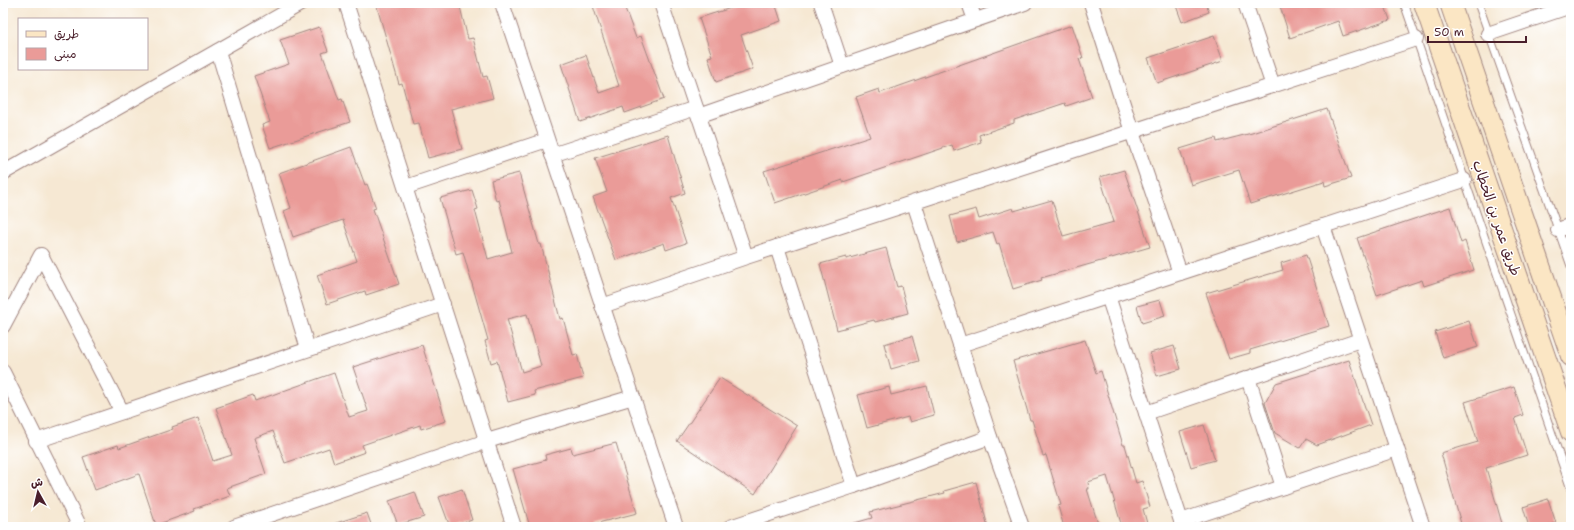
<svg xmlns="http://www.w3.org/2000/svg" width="1574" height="530" font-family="'Shantell Sans','Playpen Sans Arabic',sans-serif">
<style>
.building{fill:#ea9b98;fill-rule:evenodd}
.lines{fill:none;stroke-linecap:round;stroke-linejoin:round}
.lane-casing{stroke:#a0847f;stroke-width:9}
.street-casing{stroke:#a0847f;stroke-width:16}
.secondary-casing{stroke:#a0847f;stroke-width:22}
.lane{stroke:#fff;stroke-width:7}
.street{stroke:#fff;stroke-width:14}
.secondary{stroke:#fbe6c4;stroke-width:20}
.labels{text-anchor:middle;stroke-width:3;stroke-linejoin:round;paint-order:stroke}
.street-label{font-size:14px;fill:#4a1f2b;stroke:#fff}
</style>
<rect width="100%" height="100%" fill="#fff"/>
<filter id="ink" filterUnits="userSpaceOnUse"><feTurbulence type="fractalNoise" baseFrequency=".025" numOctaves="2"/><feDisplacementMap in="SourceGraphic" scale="8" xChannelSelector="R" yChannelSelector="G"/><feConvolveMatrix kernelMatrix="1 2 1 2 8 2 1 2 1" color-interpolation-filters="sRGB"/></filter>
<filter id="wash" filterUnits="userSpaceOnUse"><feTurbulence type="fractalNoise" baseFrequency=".012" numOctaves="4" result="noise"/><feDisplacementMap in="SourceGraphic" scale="16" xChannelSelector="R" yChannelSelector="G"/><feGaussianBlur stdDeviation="0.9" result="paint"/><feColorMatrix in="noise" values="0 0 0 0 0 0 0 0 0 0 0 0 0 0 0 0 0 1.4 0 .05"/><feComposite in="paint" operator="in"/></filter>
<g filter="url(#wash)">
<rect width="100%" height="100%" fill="#f6e8d3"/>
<g id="blocks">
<g class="building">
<path d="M 376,3 L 459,3 L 468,39 L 473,38 L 483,77 L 487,76 L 493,98 L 451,109 L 462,149 L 428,158 L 419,123 L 413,124 L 402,83 L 399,84 Z"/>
<path d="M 592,3 L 623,3 L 636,38 L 641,36 L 664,99 L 625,113 L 623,107 L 580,122 L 561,64 L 586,55 L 599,93 L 619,86 Z"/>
<path d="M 747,3 L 775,3 L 781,21 L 741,35 L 753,69 L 716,82 L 708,57 L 712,56 L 699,18 Z"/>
<path d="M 1175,3 L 1206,3 L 1209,12 L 1182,22 Z"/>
<path d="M 1279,3 L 1384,3 L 1390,20 L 1343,36 L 1338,21 L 1290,38 Z"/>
<path d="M 1072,25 L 1083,58 L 1079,59 L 1092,97 L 1066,106 L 1065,103 L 1014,120 L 1014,123 L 979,135 L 981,142 L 954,151 L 952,145 L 843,182 L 843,180 L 775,203 L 764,171 L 870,137 L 856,97 L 879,89 L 880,93 Z"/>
<path d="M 319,27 L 328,51 L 322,53 L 339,100 L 342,99 L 350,122 L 270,148 L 262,125 L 270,122 L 254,76 L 289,64 L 280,40 Z"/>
<path d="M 1214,36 L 1223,61 L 1157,83 L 1148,58 Z"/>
<path d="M 1327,109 L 1351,178 L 1325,186 L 1324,181 L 1250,204 L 1239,170 L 1191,185 L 1180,149 L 1216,138 L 1217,142 L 1252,133 Z"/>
<path d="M 668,135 L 685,193 L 671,198 L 686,243 L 666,250 L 664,243 L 616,260 L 593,197 L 607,192 L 595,158 Z"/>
<path d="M 351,147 L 365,185 L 367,184 L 376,208 L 373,209 L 399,284 L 366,295 L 365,291 L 327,304 L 317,275 L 357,261 L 343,220 L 293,237 L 284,211 L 291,208 L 279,173 Z"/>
<path d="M 1124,170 L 1150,247 L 1041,278 L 1042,280 L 1013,289 L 999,243 L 997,244 L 993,232 L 957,242 L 950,216 L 976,209 L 979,219 L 1013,208 L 1014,211 L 1052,200 L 1063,236 L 1114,222 L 1100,177 Z"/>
<path d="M 519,173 L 539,244 L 541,244 L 560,319 L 563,318 L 573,355 L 577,354 L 583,378 L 534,391 L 535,395 L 508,402 L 497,361 L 491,363 L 485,341 L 488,340 L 463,252 L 456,254 L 440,198 L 472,190 L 478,209 L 475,210 L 488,259 L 512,252 L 499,200 L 496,201 L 491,180 ZM 527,314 L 541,366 L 522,372 L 507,319 Z"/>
<path d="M 1450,207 L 1461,243 L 1465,241 L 1474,270 L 1424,286 L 1422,280 L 1377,295 L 1357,238 Z"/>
<path d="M 886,248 L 897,287 L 901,286 L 908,313 L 875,322 L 874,320 L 837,330 L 820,264 L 846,257 L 846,259 Z"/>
<path d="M 1306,255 L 1329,326 L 1250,350 L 1250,353 L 1229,359 L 1206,293 L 1283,270 L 1281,263 Z"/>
<path d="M 1160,300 L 1165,316 L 1142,323 L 1137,306 Z"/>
<path d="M 1469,321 L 1478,347 L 1443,358 L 1435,332 Z"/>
<path d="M 912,336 L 919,361 L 891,369 L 884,344 Z"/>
<path d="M 1085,340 L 1096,373 L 1101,371 L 1123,445 L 1125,445 L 1136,483 L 1142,481 L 1150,507 L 1143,509 L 1148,527 L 1122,527 L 1107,476 L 1088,482 L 1089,489 L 1087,489 L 1099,527 L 1080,527 L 1079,523 L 1064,527 L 1058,506 L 1061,505 L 1046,455 L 1043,456 L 1032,420 L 1030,420 L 1013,361 Z"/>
<path d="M 422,345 L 446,421 L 421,429 L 420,425 L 362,445 L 365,452 L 334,463 L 329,448 L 285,463 L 273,431 L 254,438 L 266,474 L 227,488 L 230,496 L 194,509 L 195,511 L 156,525 L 139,474 L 95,490 L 83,457 L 118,445 L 119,448 L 173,429 L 172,427 L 198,418 L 213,461 L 232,455 L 216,408 L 253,395 L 255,401 L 334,373 L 349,417 L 368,411 L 353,367 Z"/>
<path d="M 1174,346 L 1181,369 L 1157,376 L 1150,353 Z"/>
<path d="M 1349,360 L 1371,425 L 1317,445 L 1306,439 L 1300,448 L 1275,433 L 1265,403 L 1276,383 Z"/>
<path d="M 720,378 L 797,426 L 755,494 L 677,441 Z"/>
<path d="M 927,386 L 934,415 L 910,422 L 908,417 L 867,428 L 858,395 L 889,387 L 891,395 Z"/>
<path d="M 1514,387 L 1523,415 L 1515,418 L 1527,455 L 1486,468 L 1503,527 L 1462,527 L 1441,453 L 1478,442 L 1465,402 Z"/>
<path d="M 1204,425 L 1215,460 L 1191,467 L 1180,432 Z"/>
<path d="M 616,443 L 637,513 L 594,524 L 595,527 L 530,527 L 513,469 L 546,460 L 545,455 L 571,448 L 573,454 Z"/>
<path d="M 976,482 L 988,527 L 852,527 L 851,524 L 872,518 L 870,512 L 945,493 L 944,491 Z"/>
<path d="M 462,489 L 472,520 L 450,527 L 439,497 Z"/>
<path d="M 415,492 L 424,517 L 398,525 L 389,501 Z"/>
<path d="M 1548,499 L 1556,523 L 1544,527 L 1529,527 L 1523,507 Z"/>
<path d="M 367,513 L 372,527 L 330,527 L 330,525 Z"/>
</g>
</g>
</g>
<g filter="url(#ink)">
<use href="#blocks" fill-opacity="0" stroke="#a0847f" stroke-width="1"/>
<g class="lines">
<g class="lane-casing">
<g id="lane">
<path d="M 1404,3 L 1571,489"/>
<path d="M 1478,3 L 1571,266"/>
</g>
</g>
<g class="street-casing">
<g id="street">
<path d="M 346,3 L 514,527"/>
<path d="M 502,3 L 676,527"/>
<path d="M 661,3 L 746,257"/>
<path d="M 821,3 L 842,66"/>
<path d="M 969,3 L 975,20"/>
<path d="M 1091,3 L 1132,132 L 1180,273"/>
<path d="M 1245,3 L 1273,86"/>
<path d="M 1488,34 L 1571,6"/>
<path d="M 218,51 L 308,349"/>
<path d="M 698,116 L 1025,3"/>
<path d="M 552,155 L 696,108"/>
<path d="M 3,173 L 302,3"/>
<path d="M 406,187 L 547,140"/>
<path d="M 914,203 L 990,437 L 1022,527"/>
<path d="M 1323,226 L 1423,527"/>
<path d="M 1558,230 L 1571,225"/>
<path d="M 777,247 L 854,486"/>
<path d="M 1108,296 L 1183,527"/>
<path d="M 602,306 L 746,257 L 1416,39"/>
<path d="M 3,326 L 41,255 L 122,412"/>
<path d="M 960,345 L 1464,180"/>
<path d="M 3,372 L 80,527"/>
<path d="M 1248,378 L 1283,487"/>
<path d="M 1146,413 L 1360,340"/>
<path d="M 36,441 L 443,304"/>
<path d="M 1181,521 L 1397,449"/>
<path d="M 234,527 L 487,441 L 633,397"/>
<path d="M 730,527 L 854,486 L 990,437"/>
</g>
</g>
<g class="secondary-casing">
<g id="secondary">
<path d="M 1424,3 L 1571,432"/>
<path d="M 1450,3 L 1571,356"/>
</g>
</g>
<use href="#lane" class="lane"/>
<use href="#street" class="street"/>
<use href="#secondary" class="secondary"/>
</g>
</g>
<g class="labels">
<g class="street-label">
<text transform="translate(1497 218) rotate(71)" y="5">طريق عمر بن الخطاب</text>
</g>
</g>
<rect width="1574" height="530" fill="none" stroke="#fff" stroke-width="16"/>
<rect x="18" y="18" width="130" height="52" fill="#ffffff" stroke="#b7a5aa"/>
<rect x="26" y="31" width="20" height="6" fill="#fbe6c4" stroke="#b7a5aa"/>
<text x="54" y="38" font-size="12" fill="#4a1f2b">طريق</text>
<rect x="26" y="48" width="20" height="12" fill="#ea9b98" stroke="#b7a5aa"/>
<text x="54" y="58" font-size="12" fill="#4a1f2b">مبنى</text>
<g transform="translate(38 492) rotate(352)" stroke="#ffffff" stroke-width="3" paint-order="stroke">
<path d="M0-3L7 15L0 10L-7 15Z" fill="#4a1f2b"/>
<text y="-6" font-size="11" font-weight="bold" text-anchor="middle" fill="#4a1f2b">ش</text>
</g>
<path d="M1428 36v6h98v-6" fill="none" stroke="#4a1f2b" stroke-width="2"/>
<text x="1434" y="36" font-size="12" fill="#4a1f2b" stroke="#ffffff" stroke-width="3" paint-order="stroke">50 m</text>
</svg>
